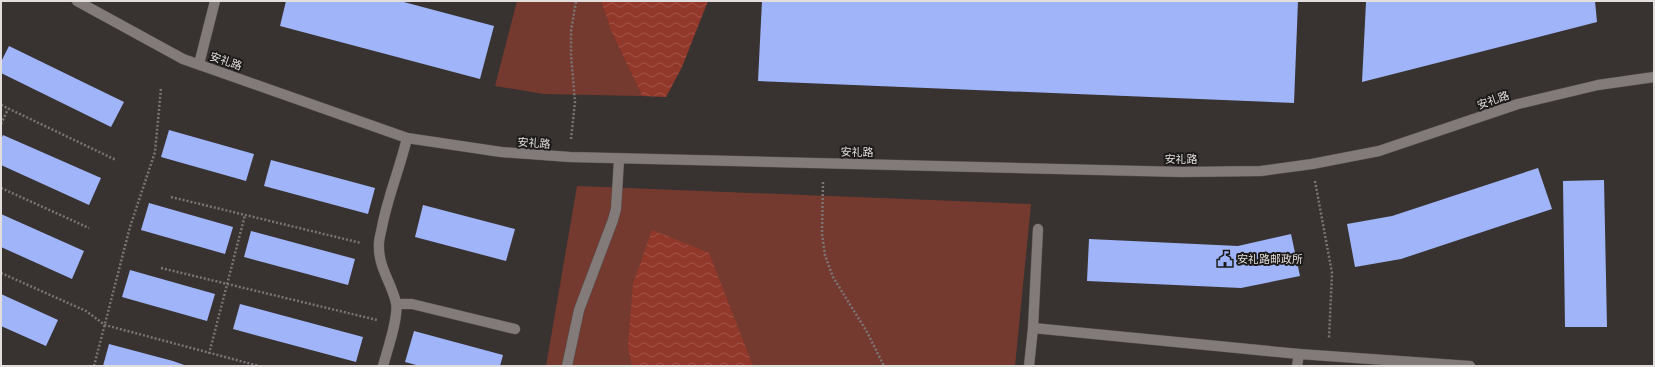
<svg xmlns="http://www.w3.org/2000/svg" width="1655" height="367" font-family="'DM Sans','Noto Sans SC',sans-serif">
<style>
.green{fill:#753a2f}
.water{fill:url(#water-waves)}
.building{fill:#a0b5f9}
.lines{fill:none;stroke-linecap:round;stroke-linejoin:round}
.lane-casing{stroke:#565150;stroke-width:11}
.street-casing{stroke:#565150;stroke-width:11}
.path{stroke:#7a7574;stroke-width:2.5;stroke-dasharray:2 2;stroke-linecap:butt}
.lane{stroke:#837b7a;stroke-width:10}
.street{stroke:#837b7a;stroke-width:10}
.labels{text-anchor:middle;stroke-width:4;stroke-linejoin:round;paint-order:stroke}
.street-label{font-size:11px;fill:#e2dedd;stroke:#1d1b1a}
.poi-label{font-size:11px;fill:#e2dedd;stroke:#1d1b1a;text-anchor:start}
</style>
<defs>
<pattern id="water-waves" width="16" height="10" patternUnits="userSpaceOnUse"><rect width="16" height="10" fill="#92382a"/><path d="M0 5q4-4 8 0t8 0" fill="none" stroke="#a15448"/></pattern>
</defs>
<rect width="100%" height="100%" fill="#383231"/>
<g class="green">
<path d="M 517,1 L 601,1 L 611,31 L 642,96 L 544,94 L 495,86 Z"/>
<path d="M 577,186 L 1031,204 L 1015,366 L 546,366 Z"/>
</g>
<g class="water">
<path d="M 601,1 L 708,1 L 682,67 L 666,97 L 642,96 L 611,31 Z"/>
<path d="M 652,230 L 709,253 L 753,366 L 632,366 L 628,347 L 633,284 Z"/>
</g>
<g class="building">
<path d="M 286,1 L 400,1 L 494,26 L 480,79 L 280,26 Z"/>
<path d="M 762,1 L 1298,1 L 1294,103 L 758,81 Z"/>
<path d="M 1369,1 L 1595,1 L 1597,22 L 1362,82 L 1366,2 Z"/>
<path d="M 9,46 L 124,102 L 111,127 L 1,73 L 1,62 Z"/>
<path d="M 169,130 L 254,154 L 246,181 L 161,157 Z"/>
<path d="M 3,135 L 101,178 L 89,205 L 1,165 L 1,139 Z"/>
<path d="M 271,160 L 375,188 L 368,214 L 264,186 Z"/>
<path d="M 1538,168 L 1552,209 L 1401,259 L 1355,267 L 1347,224 L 1392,216 Z"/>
<path d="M 1604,180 L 1607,327 L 1565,327 L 1563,181 Z"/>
<path d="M 149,203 L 233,227 L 225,254 L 141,230 Z"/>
<path d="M 423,205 L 515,229 L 506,261 L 415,237 Z"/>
<path d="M 1,214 L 84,251 L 72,279 L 1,247 Z"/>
<path d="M 251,231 L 355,259 L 348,285 L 244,257 Z"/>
<path d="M 1291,234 L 1300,276 L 1241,288 L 1087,281 L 1089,239 L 1238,246 Z"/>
<path d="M 130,270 L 215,294 L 207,321 L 122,297 Z"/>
<path d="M 1,294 L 58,320 L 46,346 L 1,326 Z"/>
<path d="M 240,304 L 363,337 L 356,362 L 233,329 Z"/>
<path d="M 414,331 L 503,355 L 500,366 L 420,366 L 405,362 Z"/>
<path d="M 109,344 L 173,361 L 187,366 L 103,366 Z"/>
</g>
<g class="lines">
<g class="lane-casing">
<g id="lane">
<path d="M 199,64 L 215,1"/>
<path d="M 397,304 L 412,304 L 515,329"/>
<path d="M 1033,328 L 1299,354 L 1470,366"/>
<path d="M 383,366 C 387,351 399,317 396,303 C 392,284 379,268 379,248 C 378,241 381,233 382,227 C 388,196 400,168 407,138"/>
<path d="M 567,366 L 579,310 L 613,220 L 616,209 L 619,160"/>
<path d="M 1029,366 L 1033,328 L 1038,229"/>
<path d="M 1297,366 L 1299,354"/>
</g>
</g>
<g class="street-casing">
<path id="street" d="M 77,1 L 183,59 L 407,138 L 501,152 L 570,157 L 1182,172 L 1261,171 L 1312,164 L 1379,151 L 1518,104 L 1598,85 L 1654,77"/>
</g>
<g class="path">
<path d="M 1,105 L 116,160"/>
<path d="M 1,124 L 8,109"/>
<path d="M 571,139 L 575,102 L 571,54 L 571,31 L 576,1"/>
<path d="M 1315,181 L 1332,273 L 1329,338"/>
<path d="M 823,182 L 822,234 L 825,255 L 833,277 L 867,332 L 884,366"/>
<path d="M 1,188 L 89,228"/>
<path d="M 171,197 L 361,243"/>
<path d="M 161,268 L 377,320"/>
<path d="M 1,273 L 86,311 L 105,325 L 259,366"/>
<path d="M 209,354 L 245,215"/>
<path d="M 94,366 L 130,227 L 155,152 L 161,88"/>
</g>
<use href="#lane" class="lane"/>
<use href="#street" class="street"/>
</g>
<defs>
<g id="civic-bare" transform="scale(1.2)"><path d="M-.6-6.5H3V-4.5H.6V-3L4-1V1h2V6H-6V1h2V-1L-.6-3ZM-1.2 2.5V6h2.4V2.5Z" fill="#9db4fd" stroke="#1d1b1a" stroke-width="2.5" paint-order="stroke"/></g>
</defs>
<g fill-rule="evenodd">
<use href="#civic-bare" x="1225" y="259"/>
</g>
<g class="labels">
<g class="street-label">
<text transform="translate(226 61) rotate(19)" y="4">安礼路</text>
<text transform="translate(1493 100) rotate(-19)" y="4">安礼路</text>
<text transform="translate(534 143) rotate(4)" y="4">安礼路</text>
<text transform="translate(857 152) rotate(1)" y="4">安礼路</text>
<text x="1181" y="163">安礼路</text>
</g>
<g class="poi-label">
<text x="1237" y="263">安礼路邮政所</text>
</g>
</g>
<rect width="1655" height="367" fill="none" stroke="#e2dedd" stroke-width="4"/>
</svg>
